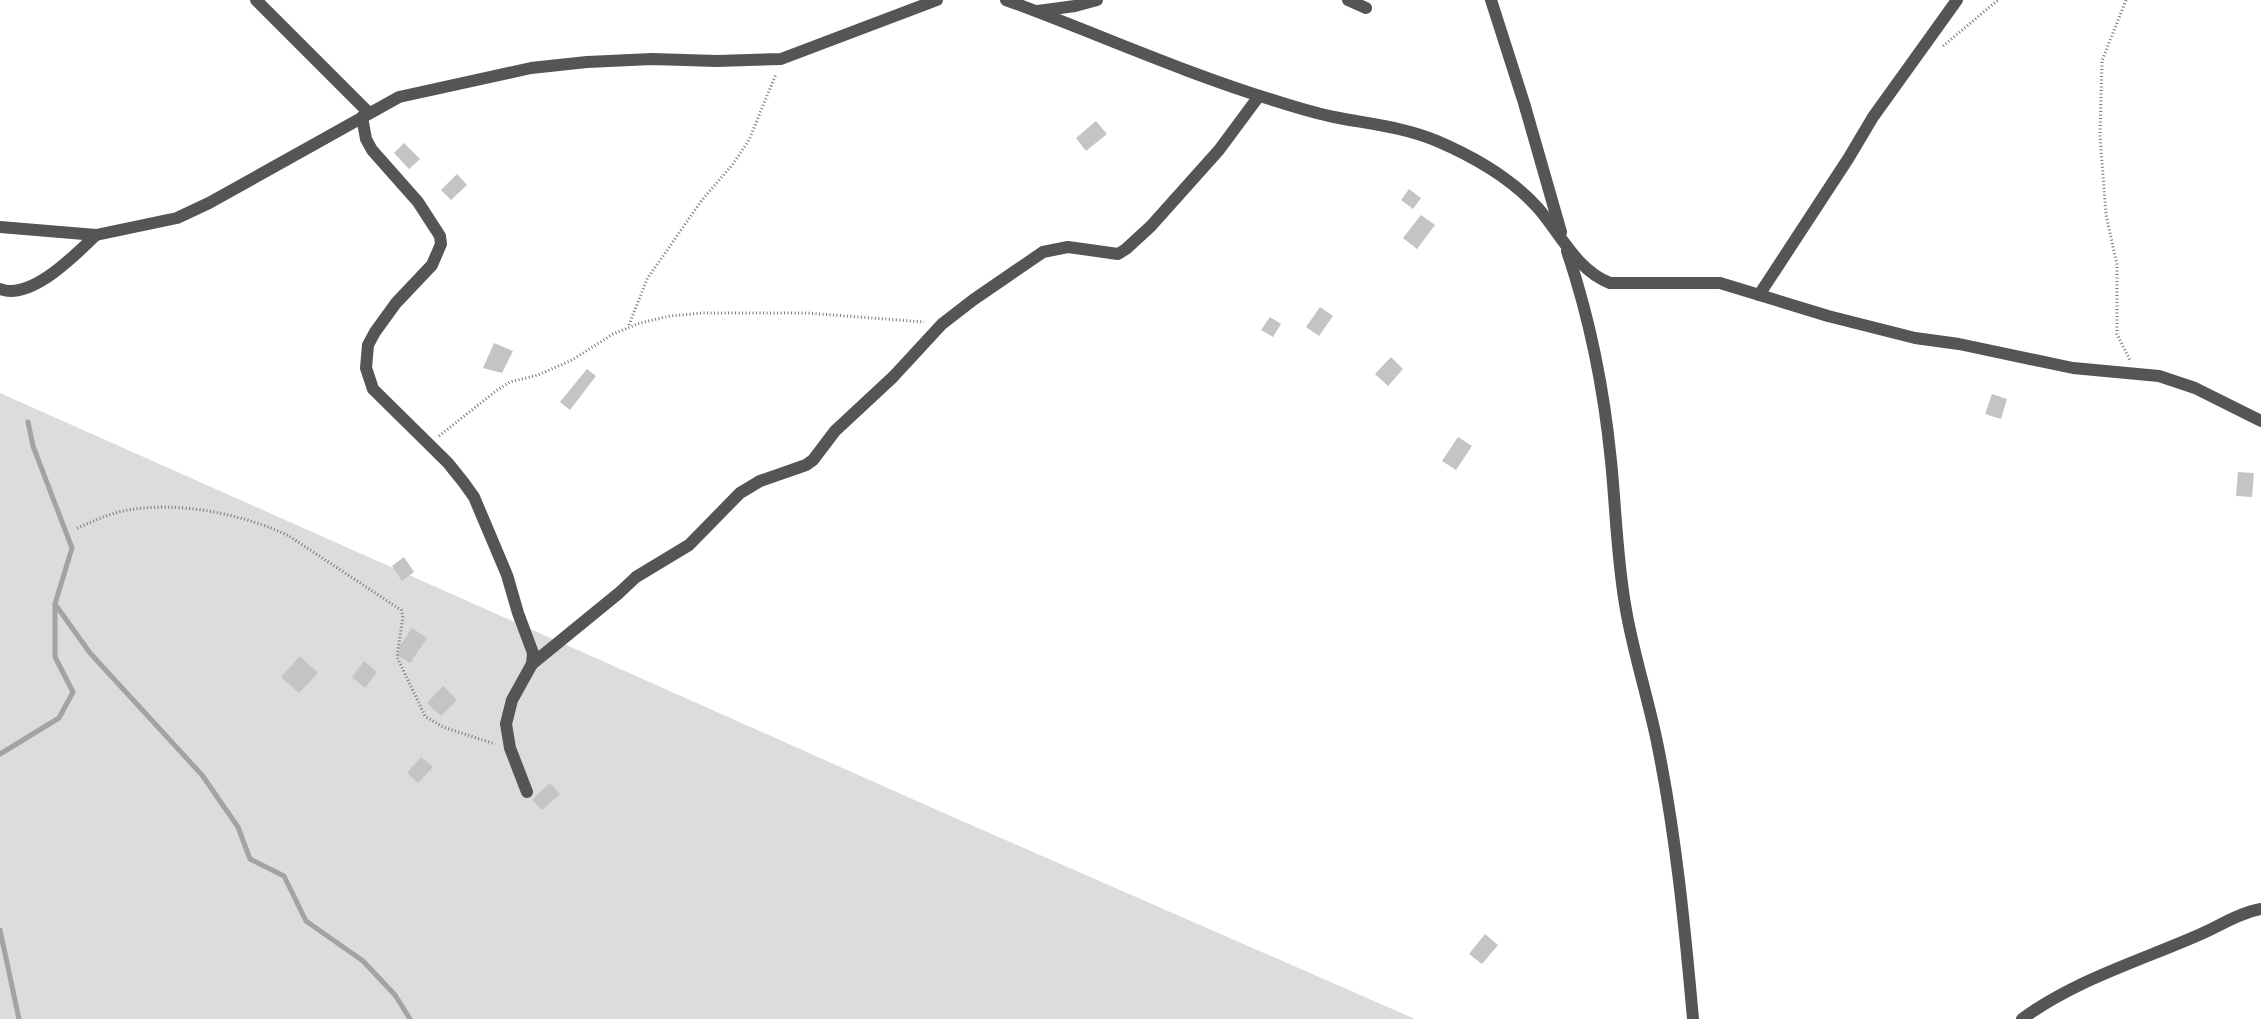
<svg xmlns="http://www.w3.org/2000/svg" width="2261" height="1019" font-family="'Space Grotesk',sans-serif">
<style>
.green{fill:#dcdcdc}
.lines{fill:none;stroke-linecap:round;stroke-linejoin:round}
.stream{stroke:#a3a3a3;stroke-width:5}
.building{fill:#c4c4c4}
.path{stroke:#777;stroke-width:3;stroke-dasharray:1 2.5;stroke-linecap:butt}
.minor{stroke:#555;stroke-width:12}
</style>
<rect width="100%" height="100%" fill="#fff"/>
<path class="green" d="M 0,393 L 937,810 L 1415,1019 L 0,1019 Z"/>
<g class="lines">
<g class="stream">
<path d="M 28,422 L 33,446 L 72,548 L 55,604 L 90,653 L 202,775 L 238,827 L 250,859 L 284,876 L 306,921 L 363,961 L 395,995 L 410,1019"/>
<path d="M 0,754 L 59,718 L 73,692 L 55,657 L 55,604"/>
<path d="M 0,930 L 19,1019"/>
</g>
</g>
<g class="building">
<path d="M 1096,121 L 1107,134 L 1086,151 L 1076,138 Z"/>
<path d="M 404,143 L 420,159 L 409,169 L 394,153 Z"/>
<path d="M 457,174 L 467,185 L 451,200 L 441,190 Z"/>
<path d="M 1409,189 L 1421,198 L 1413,209 L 1401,200 Z"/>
<path d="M 1421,215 L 1435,225 L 1417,249 L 1403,238 Z"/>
<path d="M 1320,307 L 1333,316 L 1319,336 L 1306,327 Z"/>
<path d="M 1270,317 L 1281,324 L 1273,337 L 1261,330 Z"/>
<path d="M 494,343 L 513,351 L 502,373 L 483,368 Z"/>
<path d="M 1391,357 L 1403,369 L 1388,386 L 1375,374 Z"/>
<path d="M 587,369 L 596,376 L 570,410 L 560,402 Z"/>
<path d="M 1992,394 L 2007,399 L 2001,419 L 1985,414 Z"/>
<path d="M 1458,437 L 1472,446 L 1456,470 L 1442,461 Z"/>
<path d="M 2238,472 L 2254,473 L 2252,497 L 2236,496 Z"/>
<path d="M 404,557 L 414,572 L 402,581 L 392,566 Z"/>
<path d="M 412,628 L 427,638 L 410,663 L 397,655 L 401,649 L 399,647 Z"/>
<path d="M 300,656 L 318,673 L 299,693 L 281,677 Z"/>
<path d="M 364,661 L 377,672 L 365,688 L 352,677 Z"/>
<path d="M 443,686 L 457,700 L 441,716 L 427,703 Z"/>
<path d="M 421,757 L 433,767 L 418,783 L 407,773 Z"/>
<path d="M 550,783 L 560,794 L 542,810 L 532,800 Z"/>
<path d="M 1485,934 L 1498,945 L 1482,964 L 1469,954 Z"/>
</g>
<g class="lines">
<g class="path">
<path d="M 2126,0 L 2102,61 L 2100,136 L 2106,215 L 2117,265 L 2117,334 L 2130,360"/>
<path d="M 1943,46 L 1998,0"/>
<path d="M 629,325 L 647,279 L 702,200 L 733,164 L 749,140 L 776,74"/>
<path d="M 439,436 L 496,391 L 510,382 L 538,375 L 572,360 L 613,334 L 640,323 L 670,316 L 702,313 L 807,313 L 924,322"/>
<path d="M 77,528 C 94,521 110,513 128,510 C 178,501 244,514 289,536 L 401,610 L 403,616 L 397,657 L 425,716 L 443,727 L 495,744"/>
</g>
<g class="minor">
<path d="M 256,0 L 369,113"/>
<path d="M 1006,0 C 1096,33 1184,73 1276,101 C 1295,107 1314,113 1334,117 C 1369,124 1404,127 1437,141 C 1472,156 1512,179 1538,208 C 1560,233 1577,271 1610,283 L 1720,283 L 1828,316 L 1915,338 L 1959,344 L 2073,368 L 2159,376 L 2195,388 L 2261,421"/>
<path d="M 1348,0 L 1366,8"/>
<path d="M 1491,0 L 1524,103 L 1561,232"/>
<path d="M 1038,11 L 1075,6 L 1097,0"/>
<path d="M 362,117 L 366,139 L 372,150 L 418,202 L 440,236 L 441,244 L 432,265 L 396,303 L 375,332 L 368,345 L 366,368 L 373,389 L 448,463 L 464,483 L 474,497 L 507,575 L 518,613 L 533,653 L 532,664 L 512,700 L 506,724 L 510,748 L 527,792"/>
<path d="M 0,227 L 96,235 L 177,218 L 209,203 L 399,97 L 531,68 L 587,62 L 652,59 L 717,61 L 781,59 L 937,0"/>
<path d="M 1567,251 C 1590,319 1604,390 1611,461 C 1616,511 1617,561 1626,610 C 1634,656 1649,701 1658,747 C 1676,836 1685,929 1693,1019"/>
<path d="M 0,289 C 31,301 75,255 96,235"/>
<path d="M 1759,295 L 1848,159 L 1873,117 L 1957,0"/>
<path d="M 532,664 L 619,593 L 636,577 L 689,545 L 740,493 L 760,481 L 806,465 L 813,460 L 835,431 L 893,377 L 942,324 L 973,300 L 1043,252 L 1068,247 L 1118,254 L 1126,249 L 1151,226 L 1219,150 L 1259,96"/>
<path d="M 2022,1019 C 2077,979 2140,961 2201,934 C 2221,925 2239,913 2261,909"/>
</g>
</g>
</svg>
